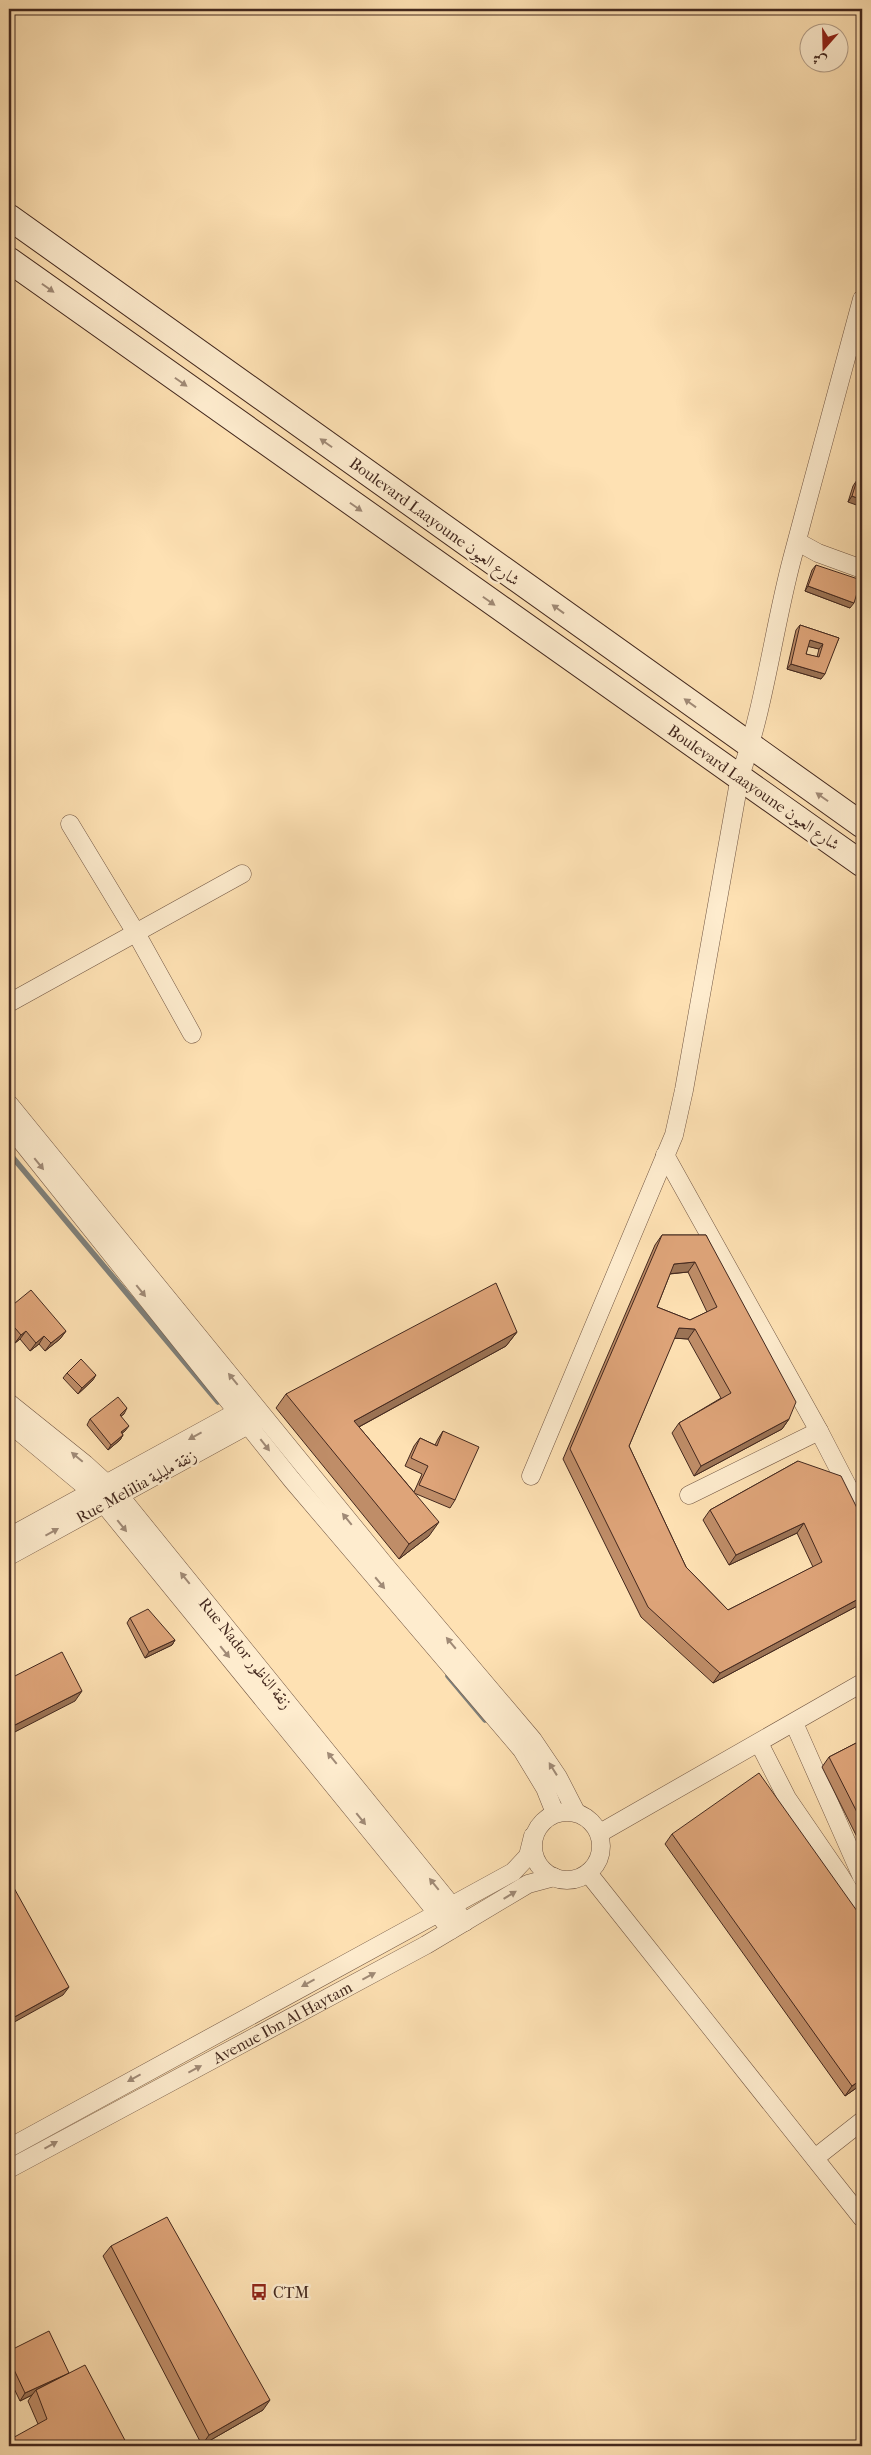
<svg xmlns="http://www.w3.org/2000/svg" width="871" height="2455" font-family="'IM FELL French Canon',Amiri,serif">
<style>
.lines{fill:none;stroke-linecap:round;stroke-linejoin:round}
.stream{stroke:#7e807b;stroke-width:5.5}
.street-casing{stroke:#725643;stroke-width:19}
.secondary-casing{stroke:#43281e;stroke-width:27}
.street{stroke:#feecce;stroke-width:18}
.secondary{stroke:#feecce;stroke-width:25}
.wall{fill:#bf8d68;stroke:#43281e;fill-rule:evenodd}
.shaded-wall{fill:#9b7355;stroke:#43281e}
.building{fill:#dea479;stroke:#43281e;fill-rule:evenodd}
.oneway{fill:#a08a76}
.labels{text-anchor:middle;stroke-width:5;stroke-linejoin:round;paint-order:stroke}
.street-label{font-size:16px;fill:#43281e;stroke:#feecce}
.poi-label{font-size:16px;fill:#43281e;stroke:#feecce;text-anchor:start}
</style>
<rect width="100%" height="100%" fill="#fee1b3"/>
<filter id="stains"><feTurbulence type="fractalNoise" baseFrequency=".004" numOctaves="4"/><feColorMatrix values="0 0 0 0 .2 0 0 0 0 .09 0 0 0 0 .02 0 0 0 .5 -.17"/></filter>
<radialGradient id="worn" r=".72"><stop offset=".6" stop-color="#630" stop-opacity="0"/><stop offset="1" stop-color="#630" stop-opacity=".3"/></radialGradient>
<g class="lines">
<g class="stream">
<path d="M 9,1153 L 218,1402"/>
<path d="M 448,1676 L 485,1720"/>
</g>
<g class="street-casing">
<g id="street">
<path d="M 798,542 L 818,553 L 862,569"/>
<path d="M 70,824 L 136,933 L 192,1034"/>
<path d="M 9,1003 L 242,874"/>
<path d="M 9,1104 L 384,1564 L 533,1740 L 558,1777 L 576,1812"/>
<path d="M 9,1126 L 292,1480 L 522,1750 L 545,1788 L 555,1813"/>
<path d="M 665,1155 L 819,1431 L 862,1514"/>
<path d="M 9,1403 L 85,1464 L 119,1495 L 465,1922"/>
<path d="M 9,1423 L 92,1492 L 104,1504 L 451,1930"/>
<path d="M 531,1476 L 674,1135 L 684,1090 L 740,776 C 765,705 773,631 792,559 C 815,472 839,385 862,299"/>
<path d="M 689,1495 L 819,1431"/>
<path d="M 9,1537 L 248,1406"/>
<path d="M 9,1556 L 259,1419"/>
<path d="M 794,1723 L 862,1877"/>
<path d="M 759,1743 L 787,1798 L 839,1874 L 862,1912"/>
<circle cx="567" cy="1846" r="34"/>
<path d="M 600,1833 L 862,1683"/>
<path d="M 588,1873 L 862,2218"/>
<path d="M 9,2148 L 513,1872 L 528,1856 L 533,1836"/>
<path d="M 815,2158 L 862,2121"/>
<path id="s1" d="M 9,2169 L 426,1945 L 528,1884 L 554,1877"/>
</g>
</g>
<g class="secondary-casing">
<g id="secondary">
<path d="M 9,217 L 862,825"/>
<path d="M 9,260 L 862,864"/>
</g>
</g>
<use href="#street" class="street"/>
<use href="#secondary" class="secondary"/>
</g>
<g class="wall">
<path d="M 857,480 L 862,482 L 848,502 L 853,486 Z"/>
<path d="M 816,565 L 850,608 L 805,591 L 812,570 Z"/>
<path d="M 862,603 L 862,618 L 858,617 Z"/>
<path d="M 800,625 L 839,638 L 821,679 L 787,669 L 796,630 ZM 808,646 L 819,649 L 817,657 L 806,654 Z"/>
<path d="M 662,1235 L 706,1235 L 789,1419 L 782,1429 L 694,1476 L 672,1433 L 679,1423 L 721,1398 L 688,1339 L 674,1338 L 629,1446 L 686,1567 L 728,1610 L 813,1567 L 797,1533 L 729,1565 L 703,1520 L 710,1510 L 798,1461 L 861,1604 L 713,1683 L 641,1617 L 563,1459 L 655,1245 ZM 688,1272 L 707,1312 L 690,1320 L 657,1307 L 670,1274 Z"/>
<path d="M 9,1308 L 66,1331 L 60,1339 L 45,1351 L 39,1344 L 30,1351 L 20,1339 L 15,1343 L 9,1335 Z"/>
<path d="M 517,1332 L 506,1346 L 359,1427 L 414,1492 L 422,1474 L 405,1466 L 414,1446 L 420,1438 L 435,1445 L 438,1439 L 443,1431 L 455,1500 L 450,1508 L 414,1493 L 429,1536 L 399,1559 L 276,1408 L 286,1394 Z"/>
<path d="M 67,1373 L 93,1380 L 78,1394 L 63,1378 Z"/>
<path d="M 124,1414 L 121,1416 L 125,1431 L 122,1433 L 123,1435 L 120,1440 L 108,1450 L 87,1425 L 90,1419 Z"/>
<path d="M 130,1618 L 175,1640 L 172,1645 L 145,1658 L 127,1623 Z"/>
<path d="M 862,1740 L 862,1847 L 822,1767 L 829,1757 Z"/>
<path d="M 672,1834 L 862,1918 L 862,2084 L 845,2096 L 665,1844 Z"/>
<path d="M 111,2246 L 263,2410 L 202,2445 L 103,2256 Z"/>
<path d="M 9,2351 L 69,2373 L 128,2446 L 38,2424 L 28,2401 L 32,2395 L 20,2401 L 9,2378 Z"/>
</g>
<g class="shaded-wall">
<path d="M 852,496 L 862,500 L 862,507 L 848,502 Z"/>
<path d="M 808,586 L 854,603 L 850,608 L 805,591 Z"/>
<path d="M 861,611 L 862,612 L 862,618 L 858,617 Z"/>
<path d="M 810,640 L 823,644 L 819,649 L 806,646 Z"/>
<path d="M 791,664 L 825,674 L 821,679 L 787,669 Z"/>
<path d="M 695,1262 L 688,1272 L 667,1274 L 674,1264 Z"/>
<path d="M 679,1328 L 695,1329 L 688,1339 L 672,1338 Z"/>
<path d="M 26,1331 L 20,1339 L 15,1343 L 21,1335 Z"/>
<path d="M 66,1331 L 60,1339 L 45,1351 L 51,1343 Z"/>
<path d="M 517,1332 L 506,1346 L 344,1435 L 354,1421 Z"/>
<path d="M 44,1336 L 39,1344 L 30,1351 L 36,1343 Z"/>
<path d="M 96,1375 L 93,1380 L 78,1394 L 82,1388 Z"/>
<path d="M 127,1408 L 124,1414 L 116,1420 L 120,1415 Z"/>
<path d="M 789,1419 L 782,1429 L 694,1476 L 701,1466 Z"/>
<path d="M 129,1426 L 125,1431 L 117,1437 L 121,1432 Z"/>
<path d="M 123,1435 L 120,1440 L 108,1450 L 111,1445 Z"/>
<path d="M 439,1522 L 429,1536 L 399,1559 L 409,1544 Z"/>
<path d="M 804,1523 L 797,1533 L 729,1565 L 736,1555 Z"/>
<path d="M 862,1597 L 862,1602 L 861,1604 L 713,1683 L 720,1673 Z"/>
<path d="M 175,1640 L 172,1645 L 145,1658 L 149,1652 Z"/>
<path d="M 82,1691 L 75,1701 L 9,1735 L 9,1728 Z"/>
<path d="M 69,1987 L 63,1995 L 9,2025 L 9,2020 Z"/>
<path d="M 862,2079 L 862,2084 L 845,2096 L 852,2086 Z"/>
<path d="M 69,2373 L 36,2390 L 32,2395 L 20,2401 L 25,2393 Z"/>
<path d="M 270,2400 L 263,2410 L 202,2445 L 209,2435 Z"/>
</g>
<g class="building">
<path d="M 857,480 L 862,482 L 862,500 L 852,496 Z"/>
<path d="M 816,565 L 861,580 L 854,603 L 808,586 Z"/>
<path d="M 800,625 L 839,638 L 825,674 L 791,664 ZM 810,640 L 823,644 L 819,657 L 806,654 Z"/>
<path d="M 662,1235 L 706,1235 L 796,1402 L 789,1419 L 701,1466 L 679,1423 L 731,1393 L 695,1329 L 679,1328 L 629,1446 L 686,1567 L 728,1610 L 822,1562 L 804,1523 L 736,1555 L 710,1510 L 798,1461 L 841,1476 L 862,1518 L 862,1597 L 720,1673 L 648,1607 L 570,1449 ZM 695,1262 L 717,1307 L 690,1320 L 657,1307 L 674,1264 Z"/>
<path d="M 496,1283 L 517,1332 L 354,1421 L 439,1522 L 409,1544 L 286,1394 Z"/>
<path d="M 31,1290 L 66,1331 L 51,1343 L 44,1336 L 36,1343 L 26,1331 L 21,1335 L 9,1321 L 9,1308 Z"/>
<path d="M 81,1359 L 96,1375 L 82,1388 L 67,1373 Z"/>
<path d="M 118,1397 L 127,1408 L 120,1415 L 129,1426 L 121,1432 L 123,1435 L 111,1445 L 90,1419 Z"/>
<path d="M 443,1431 L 479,1447 L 455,1500 L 419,1485 L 428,1466 L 411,1458 L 420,1438 L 437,1446 Z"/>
<path d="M 148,1609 L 175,1640 L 149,1652 L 130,1618 Z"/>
<path d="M 62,1652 L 82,1691 L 9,1728 L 9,1679 Z"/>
<path d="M 862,1740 L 862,1822 L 829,1757 Z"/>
<path d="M 759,1773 L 862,1918 L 862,2079 L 852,2086 L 672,1834 Z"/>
<path d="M 9,1879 L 69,1987 L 9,2020 Z"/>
<path d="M 167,2217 L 270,2400 L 209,2435 L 111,2246 Z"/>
<path d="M 49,2331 L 69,2373 L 25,2393 L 9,2359 L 9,2351 Z"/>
<path d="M 85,2365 L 128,2446 L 9,2446 L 9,2440 L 47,2419 L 36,2390 Z"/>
</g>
<defs><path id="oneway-solid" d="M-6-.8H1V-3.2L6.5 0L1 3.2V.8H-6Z" transform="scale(1.25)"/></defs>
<g class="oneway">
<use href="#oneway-solid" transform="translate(48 288) rotate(35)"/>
<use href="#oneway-solid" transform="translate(181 382) rotate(35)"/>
<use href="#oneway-solid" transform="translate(326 443) rotate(-145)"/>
<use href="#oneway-solid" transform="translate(356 507) rotate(35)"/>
<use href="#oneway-solid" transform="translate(489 601) rotate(35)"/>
<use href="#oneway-solid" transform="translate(558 609) rotate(-144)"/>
<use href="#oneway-solid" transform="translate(690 703) rotate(-144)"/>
<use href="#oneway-solid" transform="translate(822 797) rotate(-145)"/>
<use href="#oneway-solid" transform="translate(39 1164) rotate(51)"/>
<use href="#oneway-solid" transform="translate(141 1291) rotate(51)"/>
<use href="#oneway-solid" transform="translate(233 1379) rotate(-129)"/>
<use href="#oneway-solid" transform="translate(195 1436) rotate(151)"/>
<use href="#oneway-solid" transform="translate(265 1445) rotate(52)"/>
<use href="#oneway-solid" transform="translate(77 1457) rotate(-140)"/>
<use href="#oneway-solid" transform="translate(347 1519) rotate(-129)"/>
<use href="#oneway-solid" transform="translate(122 1526) rotate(51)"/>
<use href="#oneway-solid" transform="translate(52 1532) rotate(-29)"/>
<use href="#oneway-solid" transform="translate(185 1578) rotate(-129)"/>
<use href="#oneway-solid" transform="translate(380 1583) rotate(50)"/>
<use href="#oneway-solid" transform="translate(451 1643) rotate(-130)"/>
<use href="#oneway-solid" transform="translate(225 1652) rotate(51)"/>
<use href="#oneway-solid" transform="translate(332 1758) rotate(-129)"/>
<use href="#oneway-solid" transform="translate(553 1769) rotate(-122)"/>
<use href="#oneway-solid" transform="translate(361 1819) rotate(51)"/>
<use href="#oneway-solid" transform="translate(434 1884) rotate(-129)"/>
<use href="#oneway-solid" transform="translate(510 1895) rotate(-31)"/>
<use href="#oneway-solid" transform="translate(369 1976) rotate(-28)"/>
<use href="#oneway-solid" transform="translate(308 1983) rotate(151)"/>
<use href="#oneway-solid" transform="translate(195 2069) rotate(-28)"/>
<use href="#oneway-solid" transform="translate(134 2078) rotate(151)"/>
<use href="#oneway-solid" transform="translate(51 2145) rotate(-29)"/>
</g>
<defs>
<g id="bus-bare" transform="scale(1.35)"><path d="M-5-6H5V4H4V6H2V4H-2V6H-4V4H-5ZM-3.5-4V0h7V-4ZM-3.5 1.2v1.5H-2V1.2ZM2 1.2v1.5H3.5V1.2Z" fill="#8f2418" stroke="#feecce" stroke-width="2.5" paint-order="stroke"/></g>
</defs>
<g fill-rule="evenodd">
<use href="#bus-bare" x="259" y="2292"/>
</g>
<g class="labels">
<g class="street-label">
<text transform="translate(435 521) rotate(36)" y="6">Boulevard Laayoune شارع العيون</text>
<text transform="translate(754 787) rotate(35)" y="6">Boulevard Laayoune شارع العيون</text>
<text transform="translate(136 1486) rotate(-29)" y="6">Rue Melilia زنقة مليلية</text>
<text transform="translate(246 1653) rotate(51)" y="6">Rue Nador زنقة الناظور</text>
<text dy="6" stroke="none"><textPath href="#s1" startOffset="310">Avenue Ibn Al Haytam</textPath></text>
</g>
<g class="poi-label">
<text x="273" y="2298">CTM</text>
</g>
</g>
<rect width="871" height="2455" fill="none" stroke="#fee1b3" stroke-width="30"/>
<rect x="10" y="10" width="851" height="2435" fill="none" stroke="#43281e" stroke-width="2.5"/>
<rect x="15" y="15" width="841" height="2425" fill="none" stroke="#43281e"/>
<g transform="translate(824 48) rotate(200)"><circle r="24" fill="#feecce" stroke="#b39e88"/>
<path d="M0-4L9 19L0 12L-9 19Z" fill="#8f2418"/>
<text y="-8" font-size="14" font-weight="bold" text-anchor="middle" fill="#43281e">ش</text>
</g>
<rect width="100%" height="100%" filter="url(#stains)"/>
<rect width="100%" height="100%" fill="url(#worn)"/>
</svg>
